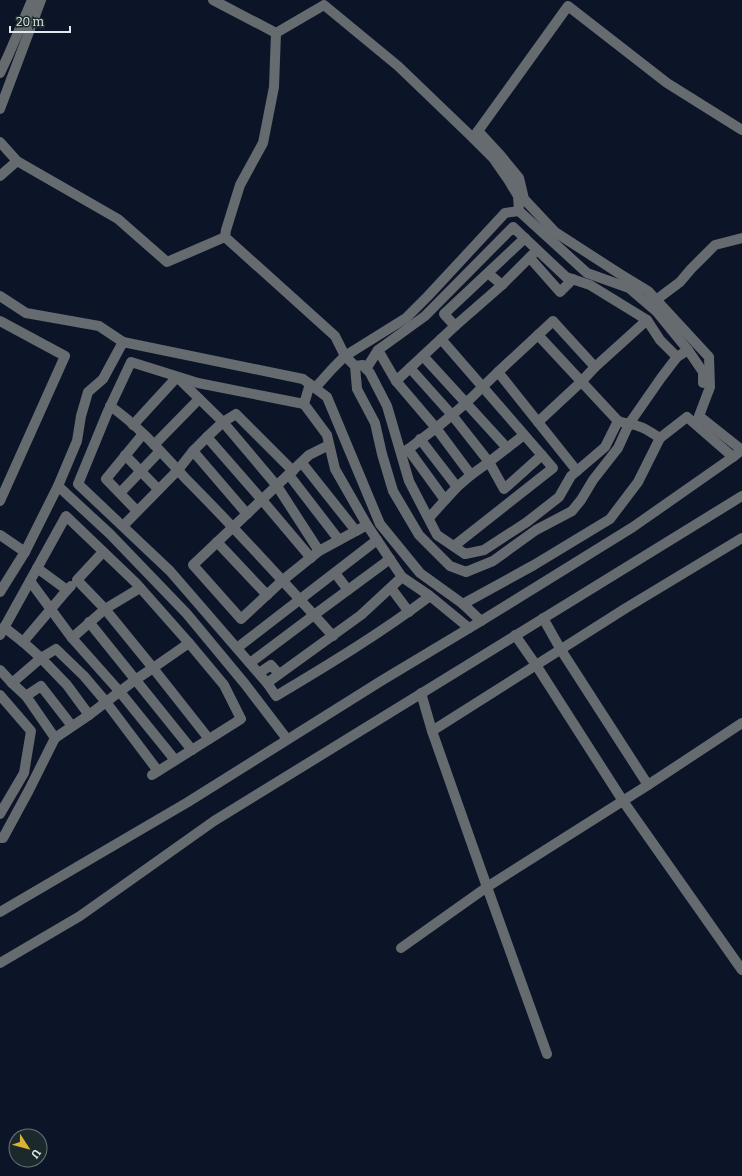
<svg xmlns="http://www.w3.org/2000/svg" width="742" height="1176" font-family="Bitter,serif">
<style>
.water{fill:#0c1428;fill-rule:evenodd}
.lines{fill:none;stroke-linecap:round;stroke-linejoin:round}
.minor{stroke:#666b6f;stroke-width:10}
</style>
<rect width="100%" height="100%" fill="#1b282c"/>
<path class="water" d="M 0,0 L 742,0 L 742,1176 L 0,1176 ZM 16,1136 L 40,1136 L 40,1160 L 16,1160 Z"/>
<g class="lines">
<g class="minor">
<path d="M 213,0 L 276,33"/>
<path d="M 0,73 L 8,56 L 32,0"/>
<path d="M 0,109 L 41,0"/>
<path d="M 478,131 L 568,6 L 667,83 L 742,130"/>
<path d="M 473,138 L 398,66 L 324,5 L 276,33 L 274,87 L 263,143 L 240,185 L 226,230 L 225,237 L 335,336 L 345,356 L 406,318 L 428,296 L 505,213 L 519,211 L 587,273 L 629,288 L 657,312 L 688,350 L 677,357"/>
<path d="M 0,142 L 17,161 L 118,219 L 167,262 L 225,237"/>
<path d="M 0,176 L 17,161"/>
<path d="M 519,211 L 518,196 L 509,181 L 493,158 L 473,138 L 478,131 L 501,156 L 519,178 L 524,199 L 555,232 L 620,274 L 648,291 L 709,357 L 710,387 L 699,416 L 742,450 L 733,457"/>
<path d="M 530,258 L 560,292 L 573,279"/>
<path d="M 488,273 L 502,285 L 455,326 L 444,314 L 525,238"/>
<path d="M 502,285 L 533,254"/>
<path d="M 0,296 L 26,313 L 99,326 L 123,342"/>
<path d="M 656,300 L 680,282 L 691,269 L 715,245 L 742,238"/>
<path d="M 0,321 L 65,356 L 0,501"/>
<path d="M 538,335 L 618,421"/>
<path d="M 441,339 L 553,468 L 454,546"/>
<path d="M 378,350 L 396,381 L 436,428 L 402,454"/>
<path d="M 688,350 L 703,372 L 703,383"/>
<path d="M 423,356 L 466,403 L 498,372 L 577,471"/>
<path d="M 410,368 L 452,415 L 466,403 L 507,448 L 524,435"/>
<path d="M 366,369 L 378,350 L 425,316 L 513,227 L 566,277 L 590,285 L 647,320 L 660,340 L 677,357 L 661,378 L 629,424 C 641,425 650,432 660,438"/>
<path d="M 498,372 L 553,321 L 595,367 L 647,320"/>
<path d="M 396,381 L 455,326"/>
<path d="M 310,384 L 304,404 L 327,435 L 335,469 L 367,525 L 402,577"/>
<path d="M 315,388 L 333,368 L 345,356 L 355,366 L 357,389 L 375,423 L 382,454 L 393,491 L 419,535 L 450,566 L 466,572 L 493,561 L 536,530 L 572,511 L 581,500 L 593,480 L 618,448 L 629,424 L 618,421 L 605,447 L 571,476 L 559,497 L 527,522 L 484,550 L 465,554 L 437,535 L 409,481 L 387,406 L 370,373 L 363,365 L 355,366"/>
<path d="M 110,406 C 139,426 163,454 187,480 C 237,530 285,583 333,636"/>
<path d="M 538,422 L 581,382 L 595,367"/>
<path d="M 133,425 L 177,377 L 223,422 L 207,437"/>
<path d="M 420,439 L 457,487 L 471,475 L 436,428 L 452,415 L 489,462 L 507,448"/>
<path d="M 154,445 L 199,399"/>
<path d="M 329,445 L 309,455 L 193,565 L 241,619 L 283,580 L 319,551 L 367,525"/>
<path d="M 408,449 L 445,500 L 457,487"/>
<path d="M 125,455 L 158,489"/>
<path d="M 302,463 L 356,531"/>
<path d="M 293,471 L 236,414 L 223,422 L 277,486 L 319,551"/>
<path d="M 289,475 L 339,540"/>
<path d="M 471,475 L 489,462 L 504,489 L 542,455"/>
<path d="M 58,486 L 77,441 L 81,416 L 88,392 L 103,379 L 123,342 L 303,379 L 327,397 L 380,524 L 420,573 L 463,604 L 481,621"/>
<path d="M 120,493 L 160,451"/>
<path d="M 137,511 L 106,479 L 143,434"/>
<path d="M 247,514 L 193,451 L 207,437 L 262,500 L 311,558"/>
<path d="M 429,518 L 445,500"/>
<path d="M 123,526 L 178,470 L 193,451"/>
<path d="M 0,535 L 25,552"/>
<path d="M 217,542 L 267,595"/>
<path d="M 103,552 L 77,580 L 105,609 L 140,588"/>
<path d="M 37,568 L 67,590 L 71,586"/>
<path d="M 335,573 L 348,590"/>
<path d="M 30,581 L 72,638 L 120,692 L 175,760"/>
<path d="M 391,588 L 409,612"/>
<path d="M 0,592 L 25,552 L 58,486 L 110,534 L 187,614 L 245,684 L 287,739"/>
<path d="M 430,596 C 381,633 328,665 276,696 L 267,683 L 361,615 L 402,577 L 430,596 L 469,628"/>
<path d="M 543,618 L 561,650 L 648,785 L 742,723"/>
<path d="M 89,622 L 192,750"/>
<path d="M 4,627 L 23,642 L 67,590"/>
<path d="M 0,635 L 66,516 L 136,583 L 189,643 L 224,685 L 241,719 L 152,775"/>
<path d="M 515,635 L 536,665 L 623,801 L 742,970"/>
<path d="M 72,638 L 105,609 L 153,668 L 135,680 L 106,702 L 158,771"/>
<path d="M 189,643 L 153,668 L 209,739"/>
<path d="M 237,648 L 377,540"/>
<path d="M 250,663 L 314,615 L 390,559"/>
<path d="M 0,670 L 12,683 L 41,658 L 56,649 L 84,676 L 106,702 L 89,715 L 67,685 L 41,658 L 23,642"/>
<path d="M 259,673 L 271,665 L 279,674"/>
<path d="M 12,683 L 26,696 L 41,686 L 72,726"/>
<path d="M 267,683 L 170,571 L 78,484 L 108,411 L 131,362 L 198,383 L 304,404"/>
<path d="M 421,693 L 432,731 L 626,608 L 742,538"/>
<path d="M 0,695 L 31,731 L 24,773 L 0,814"/>
<path d="M 432,731 L 487,887 L 648,785"/>
<path d="M 55,738 L 89,715"/>
<path d="M 0,838 L 3,838 L 29,790 L 55,738 L 26,696"/>
<path d="M 0,912 L 188,802 L 381,681 L 481,621 L 633,527 L 733,457 L 687,417 L 660,438 L 638,482 L 610,519 L 534,565 L 463,604"/>
<path d="M 401,948 L 487,887 L 547,1054"/>
<path d="M 0,963 L 80,916 L 214,821 L 742,496"/>
</g>
</g>
<g transform="translate(28 1148) rotate(126)"><circle r="19" fill="#1b282c" stroke="#6a7578"/>
<path d="M0-3L7 15L0 10L-7 15Z" fill="#d9b334"/>
<text y="-6" font-size="11" font-weight="bold" text-anchor="middle" fill="#e0e9eb">U</text>
</g>
<path d="M10 26v6h60v-6" fill="none" stroke="#e0e9eb" stroke-width="2"/>
<text x="16" y="26" font-size="12" fill="#e0e9eb" stroke="#1b282c" stroke-width="3" paint-order="stroke">20 m</text>
</svg>
